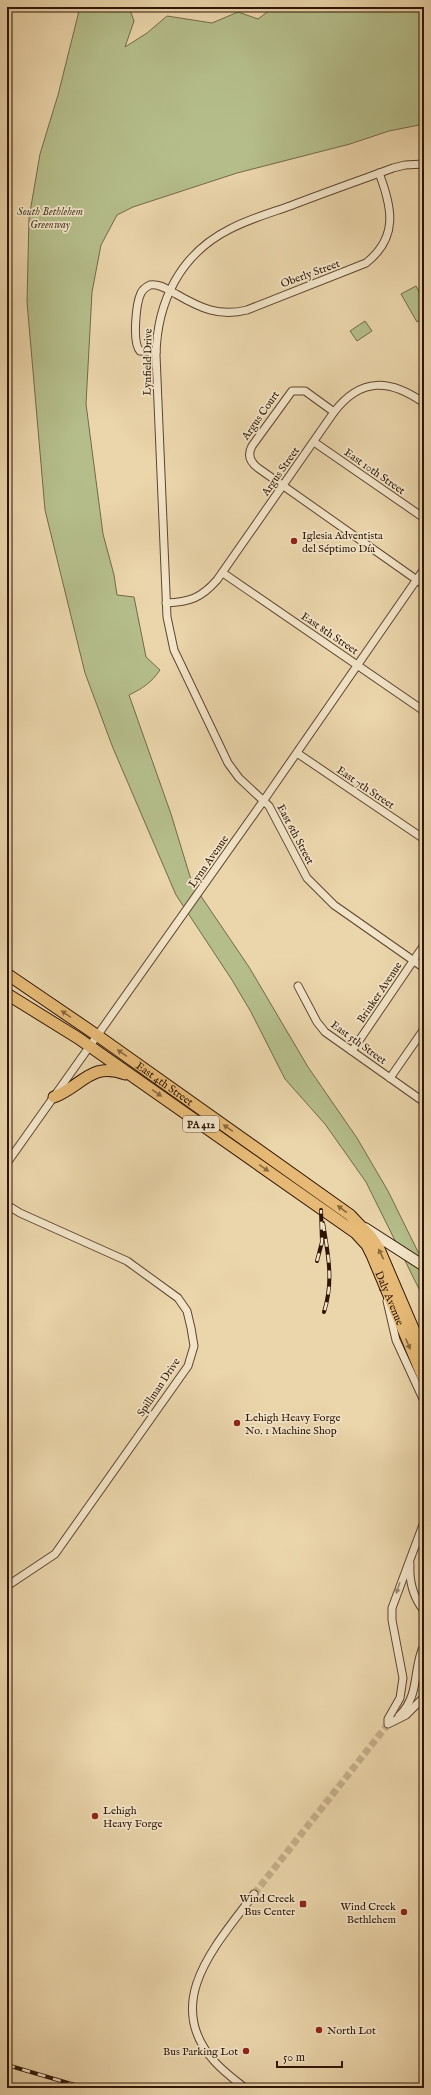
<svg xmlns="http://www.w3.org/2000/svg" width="431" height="2095" font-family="'IM FELL English',serif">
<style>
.green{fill:#b5be8b;stroke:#726a48}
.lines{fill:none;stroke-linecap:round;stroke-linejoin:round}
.minor-tunnel{stroke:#c5af8a;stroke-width:7;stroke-dasharray:7 3.5;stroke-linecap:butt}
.minor-casing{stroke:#5e452f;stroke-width:9}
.secondary-casing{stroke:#2f1506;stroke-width:12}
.trunk-casing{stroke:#2f1506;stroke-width:13}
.minor{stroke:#f2e4c8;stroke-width:7}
.secondary{stroke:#f2e4c8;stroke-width:10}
.trunk{stroke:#e6ba76;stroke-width:11}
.rail-casing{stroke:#2f1506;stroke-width:4}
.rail{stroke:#f2e4c8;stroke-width:2.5;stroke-dasharray:8;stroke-linecap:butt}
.oneway{fill:#8a683e}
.oneway2{fill:#9a8771}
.poi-dot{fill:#8f2418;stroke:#f2e4c8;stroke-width:1.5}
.labels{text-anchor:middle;stroke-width:3.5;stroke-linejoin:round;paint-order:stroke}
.shield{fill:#f2e4c8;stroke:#6a5340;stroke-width:1}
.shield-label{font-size:10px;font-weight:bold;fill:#2f1506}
.park-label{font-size:11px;font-style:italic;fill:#57482e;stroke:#f2e4c8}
.street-label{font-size:11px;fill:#2f1506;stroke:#f2e4c8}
.poi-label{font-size:11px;fill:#2f1506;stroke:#f2e4c8;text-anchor:start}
</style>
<rect width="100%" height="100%" fill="#ebd5ab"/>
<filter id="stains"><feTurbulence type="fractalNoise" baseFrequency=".005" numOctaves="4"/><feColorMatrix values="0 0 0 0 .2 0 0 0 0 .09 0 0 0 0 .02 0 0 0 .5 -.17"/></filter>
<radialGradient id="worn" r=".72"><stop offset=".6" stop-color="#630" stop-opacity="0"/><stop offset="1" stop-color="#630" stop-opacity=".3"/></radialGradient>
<g class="green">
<path d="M 80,7 L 129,7 L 134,21 L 125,47 L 147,33 L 167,16 L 212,23 L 238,12 L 258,19 L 274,7 L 424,7 L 424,124 L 389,131 L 350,144 L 237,173 L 133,207 L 117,215 L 101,245 L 92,292 L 86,404 L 103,534 L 114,575 L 117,595 L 134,597 L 146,657 L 160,670 C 151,683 143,688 129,695 L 171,814 L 192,883 L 249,967 L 308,1067 L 357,1138 L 388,1191 L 424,1264 L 424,1299 L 366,1182 L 325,1124 L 285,1079 L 251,1012 L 232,980 L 176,895 L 113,748 L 85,673 L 45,510 L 27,302 L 29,218 L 40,154 L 58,95 Z"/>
<path d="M 416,286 L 424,301 L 424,318 L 417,322 L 401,294 Z"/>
<path d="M 365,321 L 372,331 L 357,341 L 350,331 Z"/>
</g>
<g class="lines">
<path class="minor-tunnel" d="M 254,1894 L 388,1724"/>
<g class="minor-casing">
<g id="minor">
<path d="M 424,164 L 405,165 L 393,168 C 358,181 324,193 290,206 C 270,213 249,219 230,229 C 180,254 157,302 156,355 L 167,617 L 174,650 L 228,763 L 239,778 L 269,806 L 307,878 L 334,905 L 424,968"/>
<path d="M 156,352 L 140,351 C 132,343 136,303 141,293 C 143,289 146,287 150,285 C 159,283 168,290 176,294 C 200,308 219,317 247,310 L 366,263 C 399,237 392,207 379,173"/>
<path d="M 334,412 L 305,391 L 292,391 L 252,446 C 247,455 250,462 258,468 L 424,585"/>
<path d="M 314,442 L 424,518"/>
<path d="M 223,573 L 424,711"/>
<path d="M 166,603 C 190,602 201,598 217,580 L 334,412 C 361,377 390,379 424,403"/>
<path d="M 297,753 L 424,839"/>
<path d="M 298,986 L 317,1022 L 325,1032 L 424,1102"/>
<path d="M 352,1051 L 424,945"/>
<path d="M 390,1078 L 424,1029"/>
<path d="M 7,1163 L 264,800 L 424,569"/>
<path d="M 7,1205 L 20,1213 L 127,1261 L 178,1298 L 187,1311 L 191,1328 L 194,1346 L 188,1366 L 55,1554 L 7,1586"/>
<path d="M 387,1301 L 396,1340 L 424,1401"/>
<path d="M 424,1522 L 392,1608 L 392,1620 L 403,1678 L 400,1698 L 388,1719 L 388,1724 L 406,1715 L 424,1697"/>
<path d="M 410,1564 C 409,1581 413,1597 424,1611"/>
<path d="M 399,1716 C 421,1694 412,1669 424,1645"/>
<path d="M 245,2088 C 235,2080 224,2072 215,2062 C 160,2002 218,1943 254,1894"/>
</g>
</g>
<g class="secondary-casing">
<path id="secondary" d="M 365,1228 L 424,1266"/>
</g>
<g class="trunk-casing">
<g id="trunk">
<path id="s1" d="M 7,974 L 98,1036 L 350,1215 L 370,1236 L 379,1249 L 424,1354"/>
<path id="s2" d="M 7,994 L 78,1038 L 356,1233 L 367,1245 L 372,1255 L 424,1379"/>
<path d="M 54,1097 C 82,1086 92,1061 125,1074"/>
</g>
</g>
<use href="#minor" class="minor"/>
<use href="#secondary" class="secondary"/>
<use href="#trunk" class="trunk"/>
<g class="rail-casing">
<g id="rail">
<path d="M 323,1223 C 328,1254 334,1281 324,1312"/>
<path d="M 317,1261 L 322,1242 L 321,1210"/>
<path d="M 7,2065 L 85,2088"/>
<path d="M 7,2084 L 20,2088"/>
</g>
</g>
<use href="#rail" class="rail"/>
</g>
<defs><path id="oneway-solid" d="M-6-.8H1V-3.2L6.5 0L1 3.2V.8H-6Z"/></defs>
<g class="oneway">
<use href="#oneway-solid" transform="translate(66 1014) rotate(-146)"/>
<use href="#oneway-solid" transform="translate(122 1053) rotate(-145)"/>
<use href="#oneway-solid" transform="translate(157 1093) rotate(35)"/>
<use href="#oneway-solid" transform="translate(228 1128) rotate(-145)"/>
<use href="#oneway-solid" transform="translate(264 1168) rotate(35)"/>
<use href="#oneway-solid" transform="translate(342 1209) rotate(-143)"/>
<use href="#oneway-solid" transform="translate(381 1254) rotate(-116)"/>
<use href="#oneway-solid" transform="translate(408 1344) rotate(67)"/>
</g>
<use class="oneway2" href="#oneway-solid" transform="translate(398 1588) rotate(108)"/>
<g class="poi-dot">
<circle cx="294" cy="541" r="4"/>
<circle cx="237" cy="1423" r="4"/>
<circle cx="95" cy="1816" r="4"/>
<rect x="299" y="1900" width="8" height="8" rx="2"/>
<circle cx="404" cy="1912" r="4"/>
<circle cx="319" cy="2030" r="4"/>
<circle cx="246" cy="2051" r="4"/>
</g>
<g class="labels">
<rect class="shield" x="183" y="1116" width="36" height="16" rx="3"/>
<g class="shield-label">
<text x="201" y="1128">PA 412</text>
</g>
<g class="park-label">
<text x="50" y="215">South Bethlehem<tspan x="50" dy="13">Greenway</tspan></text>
</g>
<g class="street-label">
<text transform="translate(310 273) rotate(-20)" y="4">Oberly Street</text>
<text transform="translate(147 362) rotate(-89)" y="4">Lynfield Drive</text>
<text transform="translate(260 415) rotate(-55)" y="4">Argus Court</text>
<text transform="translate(280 471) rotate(-55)" y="4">Argus Street</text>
<text transform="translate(375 471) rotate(35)" y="4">East 10th Street</text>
<text transform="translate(330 633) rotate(34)" y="4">East 8th Street</text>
<text transform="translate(366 787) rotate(34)" y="4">East 7th Street</text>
<text transform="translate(296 834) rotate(62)" y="4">East 6th Street</text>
<text transform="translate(208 861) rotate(-55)" y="4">Lynn Avenue</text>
<text transform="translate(379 992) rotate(-56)" y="4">Brinker Avenue</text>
<text transform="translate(359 1042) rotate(36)" y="4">East 5th Street</text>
<text dy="4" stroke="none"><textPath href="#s1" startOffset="192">East 4th Street</textPath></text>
<text dy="4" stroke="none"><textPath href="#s2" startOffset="497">Daly Avenue</textPath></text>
<text transform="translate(158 1387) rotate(-56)" y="4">Spillman Drive</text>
</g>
<g class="poi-label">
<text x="302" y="539">Iglesia Adventista<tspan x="302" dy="13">del Séptimo Día</tspan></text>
<text x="245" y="1421">Lehigh Heavy Forge<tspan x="245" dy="13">No. 1 Machine Shop</tspan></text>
<text x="103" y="1814">Lehigh<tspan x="103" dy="13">Heavy Forge</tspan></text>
<text x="295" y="1902" text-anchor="end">Wind Creek<tspan x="295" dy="13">Bus Center</tspan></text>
<text x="396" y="1910" text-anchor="end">Wind Creek<tspan x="396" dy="13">Bethlehem</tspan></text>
<text x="327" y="2034">North Lot</text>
<text x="238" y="2055" text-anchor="end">Bus Parking Lot</text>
</g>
</g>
<rect width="431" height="2095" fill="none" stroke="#ebd5ab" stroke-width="24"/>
<rect x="8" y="8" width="415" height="2079" fill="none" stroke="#2f1506" stroke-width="2"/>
<rect x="12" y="12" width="407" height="2071" fill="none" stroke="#2f1506"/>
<path d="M277 2061v6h65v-6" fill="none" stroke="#2f1506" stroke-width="2"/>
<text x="283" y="2061" font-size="12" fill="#2f1506" stroke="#f2e4c8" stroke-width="3" paint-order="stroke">50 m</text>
<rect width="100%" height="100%" filter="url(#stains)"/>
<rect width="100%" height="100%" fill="url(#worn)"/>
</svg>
